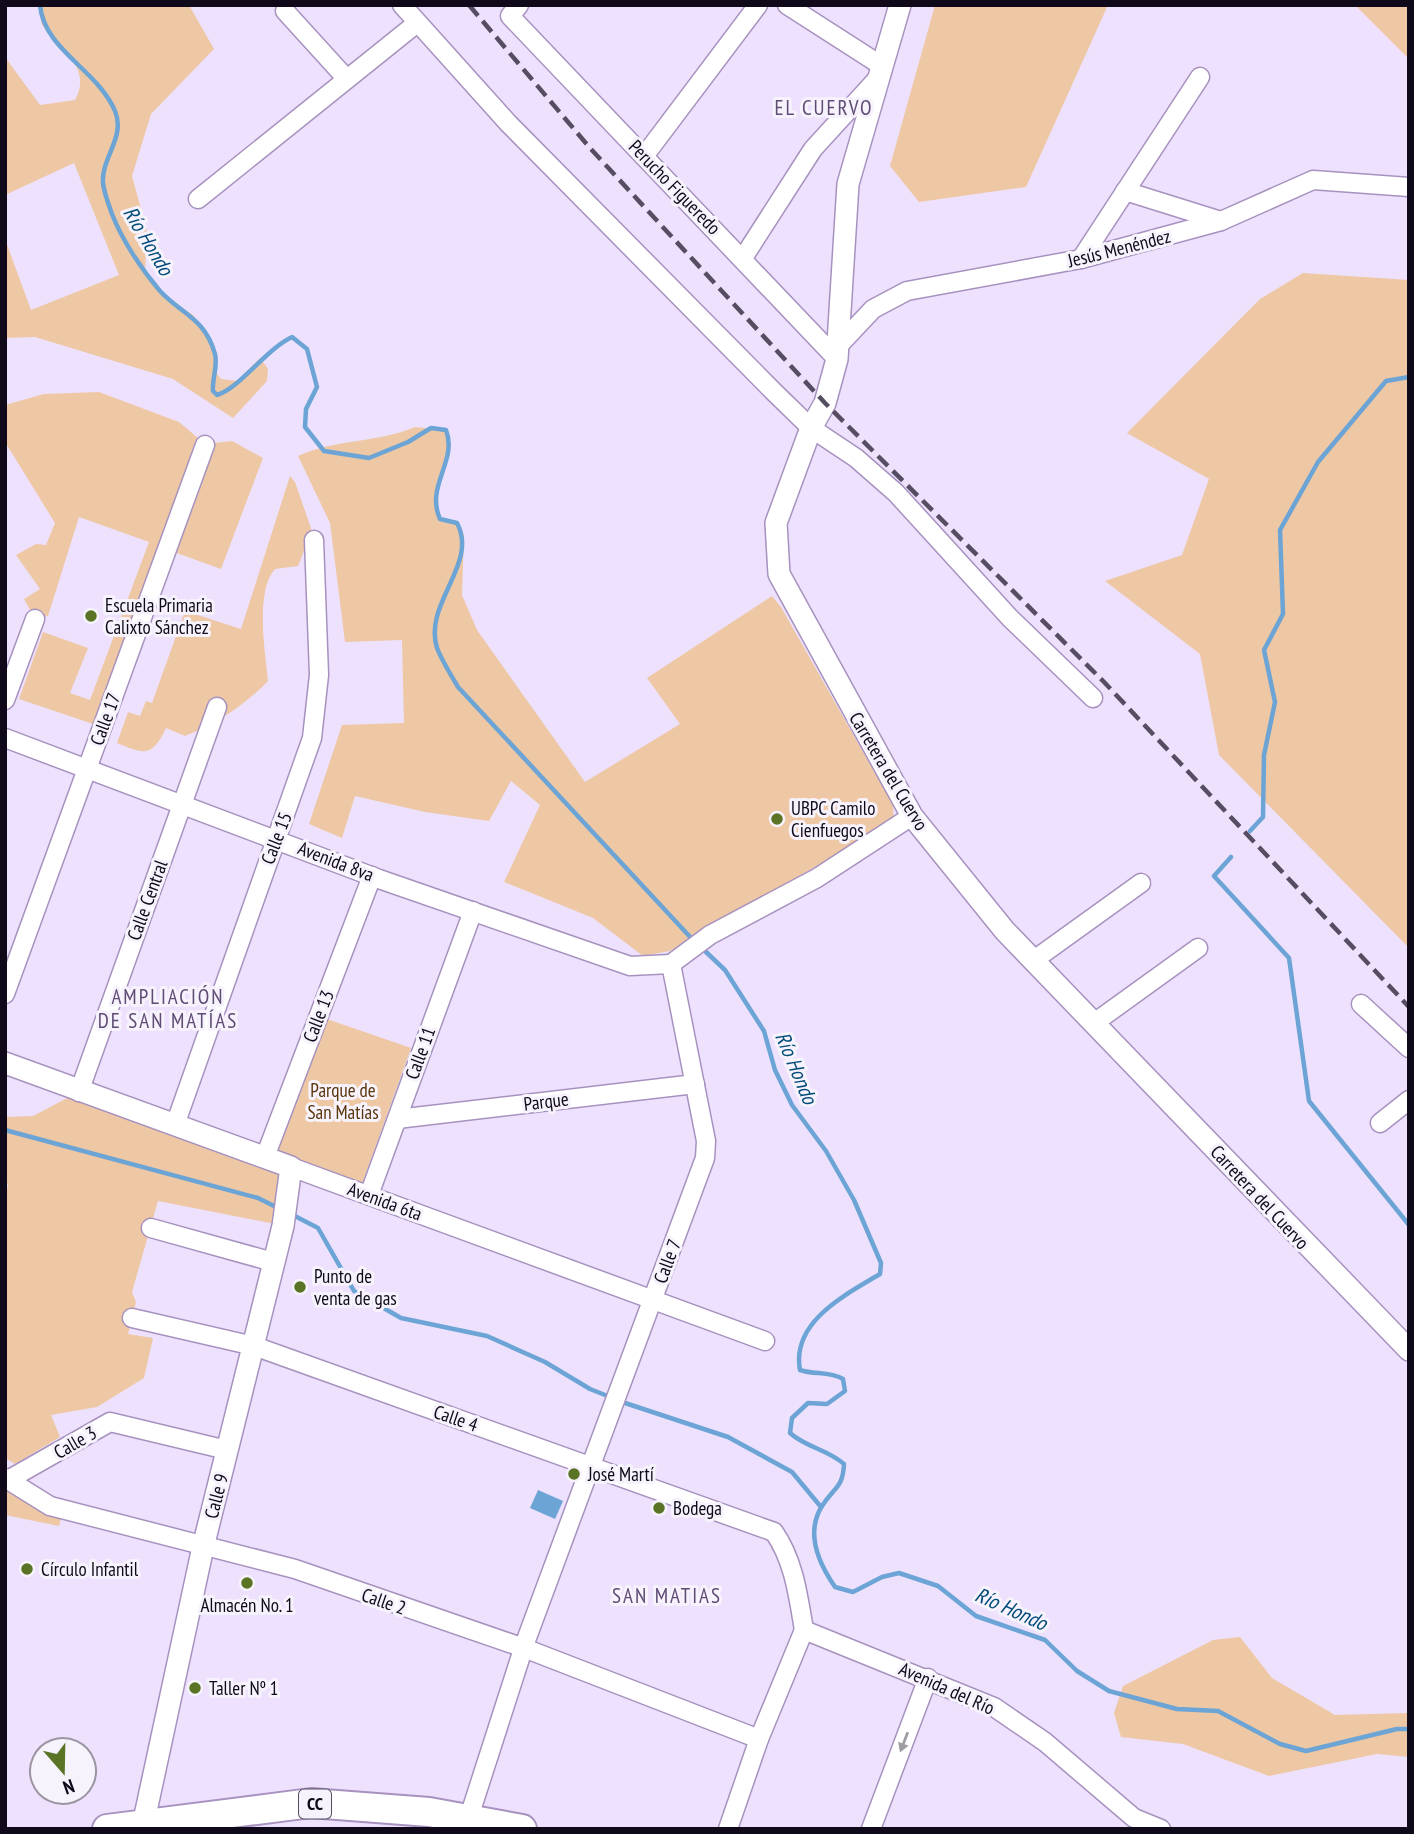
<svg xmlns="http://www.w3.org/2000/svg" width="1414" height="1834" font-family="'PT Sans Narrow',sans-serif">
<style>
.green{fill:#eec8a4}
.water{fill:#6ba4d5}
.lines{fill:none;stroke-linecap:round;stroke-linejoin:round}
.stream{stroke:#6ba4d5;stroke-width:4.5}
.minor-casing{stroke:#a792bf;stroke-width:21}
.tertiary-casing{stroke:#a792bf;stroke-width:24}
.primary-casing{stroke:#a792bf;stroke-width:32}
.minor{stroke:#fff;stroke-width:18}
.tertiary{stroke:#fff;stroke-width:21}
.primary{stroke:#fff;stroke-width:28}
.rail{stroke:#554d61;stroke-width:4.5;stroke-dasharray:14 7;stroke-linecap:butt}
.oneway{fill:#9f9da3}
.poi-dot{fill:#5a7325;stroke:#f7f3fd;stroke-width:2.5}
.labels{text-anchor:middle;stroke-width:6;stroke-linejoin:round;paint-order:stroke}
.shield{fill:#f7f3fd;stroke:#554f5d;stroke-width:2}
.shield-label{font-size:18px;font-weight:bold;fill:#100919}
.street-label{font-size:19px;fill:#100919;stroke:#f7f3fd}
.poi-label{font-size:19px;fill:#100919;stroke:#f7f3fd;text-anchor:start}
.park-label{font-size:19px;fill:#59350b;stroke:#f7f3fd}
.neighbourhood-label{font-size:21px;letter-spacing:2px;fill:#5f4c75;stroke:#f7f3fd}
.water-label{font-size:21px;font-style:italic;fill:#024b78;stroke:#f7f3fd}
</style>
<rect width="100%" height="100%" fill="#eee1fe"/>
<g class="green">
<path d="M 40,5 L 189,5 L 214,49 L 151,114 L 132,176 L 147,231 L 145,270 L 161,292 L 194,316 L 215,353 L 217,374 L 221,379 L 237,381 L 260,358 L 268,369 L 267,381 L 233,418 L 173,379 L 35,337 L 5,338 L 5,239 L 31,310 L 119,275 L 74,163 L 5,195 L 5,57 L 40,105 L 75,100 C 93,67 60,51 43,26 C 40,21 40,12 40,5 Z"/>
<path d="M 935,5 L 1108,5 L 1026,187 L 919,202 L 890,166 Z"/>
<path d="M 1355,5 L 1409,5 L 1409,59 Z"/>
<path d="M 1303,273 L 1409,280 L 1409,948 L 1219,755 L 1200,654 L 1105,581 L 1182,555 L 1209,479 L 1127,433 L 1260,299 Z"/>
<path d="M 99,392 L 179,422 L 205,444 L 232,441 L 263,458 L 221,569 L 160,547 L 93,724 L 19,699 L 43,632 L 88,648 L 70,693 L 90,700 L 149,542 L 79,517 L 48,616 L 35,619 L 24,599 L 40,589 L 16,555 L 36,544 L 46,545 L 55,523 L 5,442 L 5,405 L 44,394 Z"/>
<path d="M 415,427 L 446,430 C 458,461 425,486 440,519 L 457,523 L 464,535 L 462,595 L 477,630 L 585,782 L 680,724 L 647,678 L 772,596 L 781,607 L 893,805 L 894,821 L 670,951 L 643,956 L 593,918 L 504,882 L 540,805 L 511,781 L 489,821 L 425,812 L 355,796 L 342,838 L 309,824 L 342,725 L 404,723 L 402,640 L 345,642 L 330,523 L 298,456 C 335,439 377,443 415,427 Z"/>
<path d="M 290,476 L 295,482 L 312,531 L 298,566 L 275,569 C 255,591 265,652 268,681 C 244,706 217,723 185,736 L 166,728 C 152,758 144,754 117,743 L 128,712 L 140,716 L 146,701 L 152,703 L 185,611 L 241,629 Z"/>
<path d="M 324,1018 L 411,1048 L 362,1184 L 276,1154 Z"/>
<path d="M 73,1095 L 284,1170 L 275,1224 L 158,1201 L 132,1292 L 136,1302 L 128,1334 L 153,1338 L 144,1378 L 97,1407 L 51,1415 L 60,1437 L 15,1464 L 5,1458 L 5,1200 L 8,1185 L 5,1180 L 5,1117 L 33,1116 Z"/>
<path d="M 5,1488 L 61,1518 L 59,1526 L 5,1515 Z"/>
<path d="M 1240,1637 L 1272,1678 L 1335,1715 L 1409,1713 L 1409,1757 L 1377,1754 L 1269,1776 L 1183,1744 L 1121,1737 L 1114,1713 L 1123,1686 L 1213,1640 Z"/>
</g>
<path class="water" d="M 538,1490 L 563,1501 L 555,1519 L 530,1508 Z"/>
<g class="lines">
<g class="stream">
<path d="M 40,5 C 44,50 98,70 115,111 C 126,137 101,158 103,183 C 104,193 109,205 112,214 C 122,240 142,270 160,291 C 181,314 205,318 215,354 C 218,367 212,378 213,391 L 217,395 C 240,388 265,350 292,337 L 307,349 L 317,387 L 306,409 L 305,427 L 324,451 L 369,458 L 408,442 L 431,428 L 446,430 C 458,461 425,486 440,519 L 457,523 C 479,564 423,603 437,648 C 442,661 451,675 458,687 L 692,939"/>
<path d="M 1250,831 L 1263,817 L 1264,755 L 1275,702 L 1264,650 L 1283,614 L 1280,530 L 1318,462 L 1386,381 L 1409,377"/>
<path d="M 1231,857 L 1214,876 L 1289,958 L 1309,1101 L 1409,1225"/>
<path d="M 705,951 L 725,970 L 764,1031 L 775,1070 L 792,1105 L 826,1151 L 854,1200 L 881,1263 L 880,1274 C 845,1295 791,1322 800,1370 C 815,1375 829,1371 843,1379 L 845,1391 L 827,1404 L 808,1403 L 792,1418 L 790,1433 C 807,1448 827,1449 844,1464 C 843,1488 834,1487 822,1506 C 805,1533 819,1564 835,1587 L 853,1592 L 882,1577 L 899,1573 L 938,1586 L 976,1616 L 1045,1640 L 1077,1671 L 1109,1691 L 1177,1709 L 1218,1711 L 1280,1744 L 1306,1751 L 1397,1729 L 1409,1729"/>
<path d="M 5,1130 L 258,1198 L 280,1209"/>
<path d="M 291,1214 L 318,1228 L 354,1291 L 401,1318 L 487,1336 L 545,1362 L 590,1389 L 610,1397"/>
<path d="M 619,1401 L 728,1437 L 792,1472 L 821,1507"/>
</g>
<g class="minor-casing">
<g id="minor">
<path d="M 402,5 L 508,123 L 775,393 L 811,428 L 856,458 L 896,493 L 1010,618 L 1093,698"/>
<path d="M 519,5 L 510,16 L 837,359"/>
<path d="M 787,5 L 882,66"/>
<path d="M 285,11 L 345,77"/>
<path d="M 645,155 L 758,5"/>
<path d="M 1125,191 L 1221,221"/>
<path d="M 198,199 L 417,23"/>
<path d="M 743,258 L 813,149 L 877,79"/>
<path d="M 1081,259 L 1200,77"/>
<path d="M 840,344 L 873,309 L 907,291 L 1081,259 L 1221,221 L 1313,180 L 1409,187"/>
<path d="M 5,700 L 35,619"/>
<path d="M 5,738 L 379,879 L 630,966 L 671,964"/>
<path d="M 1034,960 L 1141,883"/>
<path d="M 671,964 L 710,935 L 817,878 L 912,816"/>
<path d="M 5,994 L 205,445"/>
<path d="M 1361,1004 L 1409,1048"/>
<path d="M 1094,1023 L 1198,948"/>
<path d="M 79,1092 L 217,707"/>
<path d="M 397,1119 L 695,1084"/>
<path d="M 1380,1123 L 1409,1100"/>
<path d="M 175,1125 L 312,738 L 319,675 L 314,540"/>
<path d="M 265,1157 L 372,876"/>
<path d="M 291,1167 L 765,1341"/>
<path d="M 369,1195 L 473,911"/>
<path d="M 151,1228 L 273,1262"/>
<path d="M 132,1318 L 254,1346 L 774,1532 C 794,1561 798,1595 804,1630"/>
<path d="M 5,1478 L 50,1506 L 295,1569 L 524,1648 L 759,1739"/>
<path d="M 8,1480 L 110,1422 L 227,1450"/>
<path d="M 804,1630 L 994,1707 L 1045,1742 L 1134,1818 L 1161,1829"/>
<path d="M 469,1817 L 525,1643 L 705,1158 L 706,1141 L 671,964"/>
<path d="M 728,1829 L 759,1739 L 804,1630"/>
<path d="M 871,1829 L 928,1678"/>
</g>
</g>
<g class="tertiary-casing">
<g id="tertiary">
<path d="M 900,5 L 848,184 L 837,359 L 825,403 L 811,428 L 776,523 L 779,574 L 912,816 L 1005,931 L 1409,1350"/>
<path d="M 5,1063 L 291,1167 L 283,1226 L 203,1547 L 143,1825"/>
</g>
</g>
<g class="primary-casing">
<path id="primary" d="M 107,1829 L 311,1803 L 429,1812 L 522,1829"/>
</g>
<use href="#minor" class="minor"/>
<use href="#tertiary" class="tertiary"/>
<use href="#primary" class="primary"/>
<path class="rail" d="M 469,5 L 590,148 L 825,403 L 1104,682 L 1409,1007"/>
</g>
<defs><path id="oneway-solid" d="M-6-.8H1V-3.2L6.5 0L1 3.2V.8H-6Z" transform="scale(1.75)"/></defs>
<use class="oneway" href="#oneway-solid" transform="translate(904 1742) rotate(111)"/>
<g class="poi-dot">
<circle cx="91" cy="616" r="7"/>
<circle cx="777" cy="819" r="7"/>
<circle cx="300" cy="1287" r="7"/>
<circle cx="574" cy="1474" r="7"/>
<circle cx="659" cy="1508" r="7"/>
<circle cx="27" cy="1569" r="7"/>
<circle cx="247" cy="1583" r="7"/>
<circle cx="195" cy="1688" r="7"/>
</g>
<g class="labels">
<rect class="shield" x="299" y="1789.5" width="32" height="29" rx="5"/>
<g class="shield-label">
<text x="315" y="1810">CC</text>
</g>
<g class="street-label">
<text transform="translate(675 187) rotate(46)" y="7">Perucho Figueredo</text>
<text transform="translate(1119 248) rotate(-14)" y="7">Jesús Menéndez</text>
<text transform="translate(105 719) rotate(-70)" y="7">Calle 17</text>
<text transform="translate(889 771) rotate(59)" y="7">Carretera del Cuervo</text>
<text transform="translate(276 838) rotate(-69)" y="7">Calle 15</text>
<text transform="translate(336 861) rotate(21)" y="7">Avenida 8va</text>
<text transform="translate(147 900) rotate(-70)" y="7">Calle Central</text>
<text transform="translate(318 1016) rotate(-69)" y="7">Calle 13</text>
<text transform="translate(420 1053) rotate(-70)" y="7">Calle 11</text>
<text transform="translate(546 1101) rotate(-7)" y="7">Parque</text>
<text transform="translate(1260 1197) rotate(47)" y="7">Carretera del Cuervo</text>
<text transform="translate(385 1201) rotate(20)" y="7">Avenida 6ta</text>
<text transform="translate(667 1261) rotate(-70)" y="7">Calle 7</text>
<text transform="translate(456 1418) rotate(19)" y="7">Calle 4</text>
<text transform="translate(75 1442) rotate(-30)" y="7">Calle 3</text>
<text transform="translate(216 1496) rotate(-76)" y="7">Calle 9</text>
<text transform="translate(384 1601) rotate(19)" y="7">Calle 2</text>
<text transform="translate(947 1688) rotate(24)" y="7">Avenida del Río</text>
</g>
<g class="poi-label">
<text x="105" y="612">Escuela Primaria<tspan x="105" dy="22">Calixto Sánchez</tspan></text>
<text x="791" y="815">UBPC Camilo<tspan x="791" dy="22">Cienfuegos</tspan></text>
<text x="314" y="1283">Punto de<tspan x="314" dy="22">venta de gas</tspan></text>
<text x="588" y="1481">José Martí</text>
<text x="673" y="1515">Bodega</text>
<text x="41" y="1576">Círculo Infantil</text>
<text x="247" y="1612" text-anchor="middle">Almacén No. 1</text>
<text x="209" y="1695">Taller Nº 1</text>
</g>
<g class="park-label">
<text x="343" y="1097">Parque de<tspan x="343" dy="22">San Matías</tspan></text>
</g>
<g class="neighbourhood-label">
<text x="824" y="115">EL CUERVO</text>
<text x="168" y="1004">AMPLIACIÓN<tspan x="168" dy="24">DE SAN MATÍAS</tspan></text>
<text x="667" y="1603">SAN MATIAS</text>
</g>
<g class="water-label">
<text transform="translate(148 241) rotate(59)" y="7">Río Hondo</text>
<text transform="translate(796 1068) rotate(67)" y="7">Río Hondo</text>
<text transform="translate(1011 1609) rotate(24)" y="7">Río Hondo</text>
</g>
</g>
<rect width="1414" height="1834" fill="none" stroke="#100919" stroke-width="14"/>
<g transform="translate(63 1771) rotate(160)"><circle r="33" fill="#f7f3fd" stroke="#9b95a2" stroke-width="2"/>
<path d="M0-5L12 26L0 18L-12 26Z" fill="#5a7325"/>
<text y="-10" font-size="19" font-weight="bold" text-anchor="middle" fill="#100919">N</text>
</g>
</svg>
